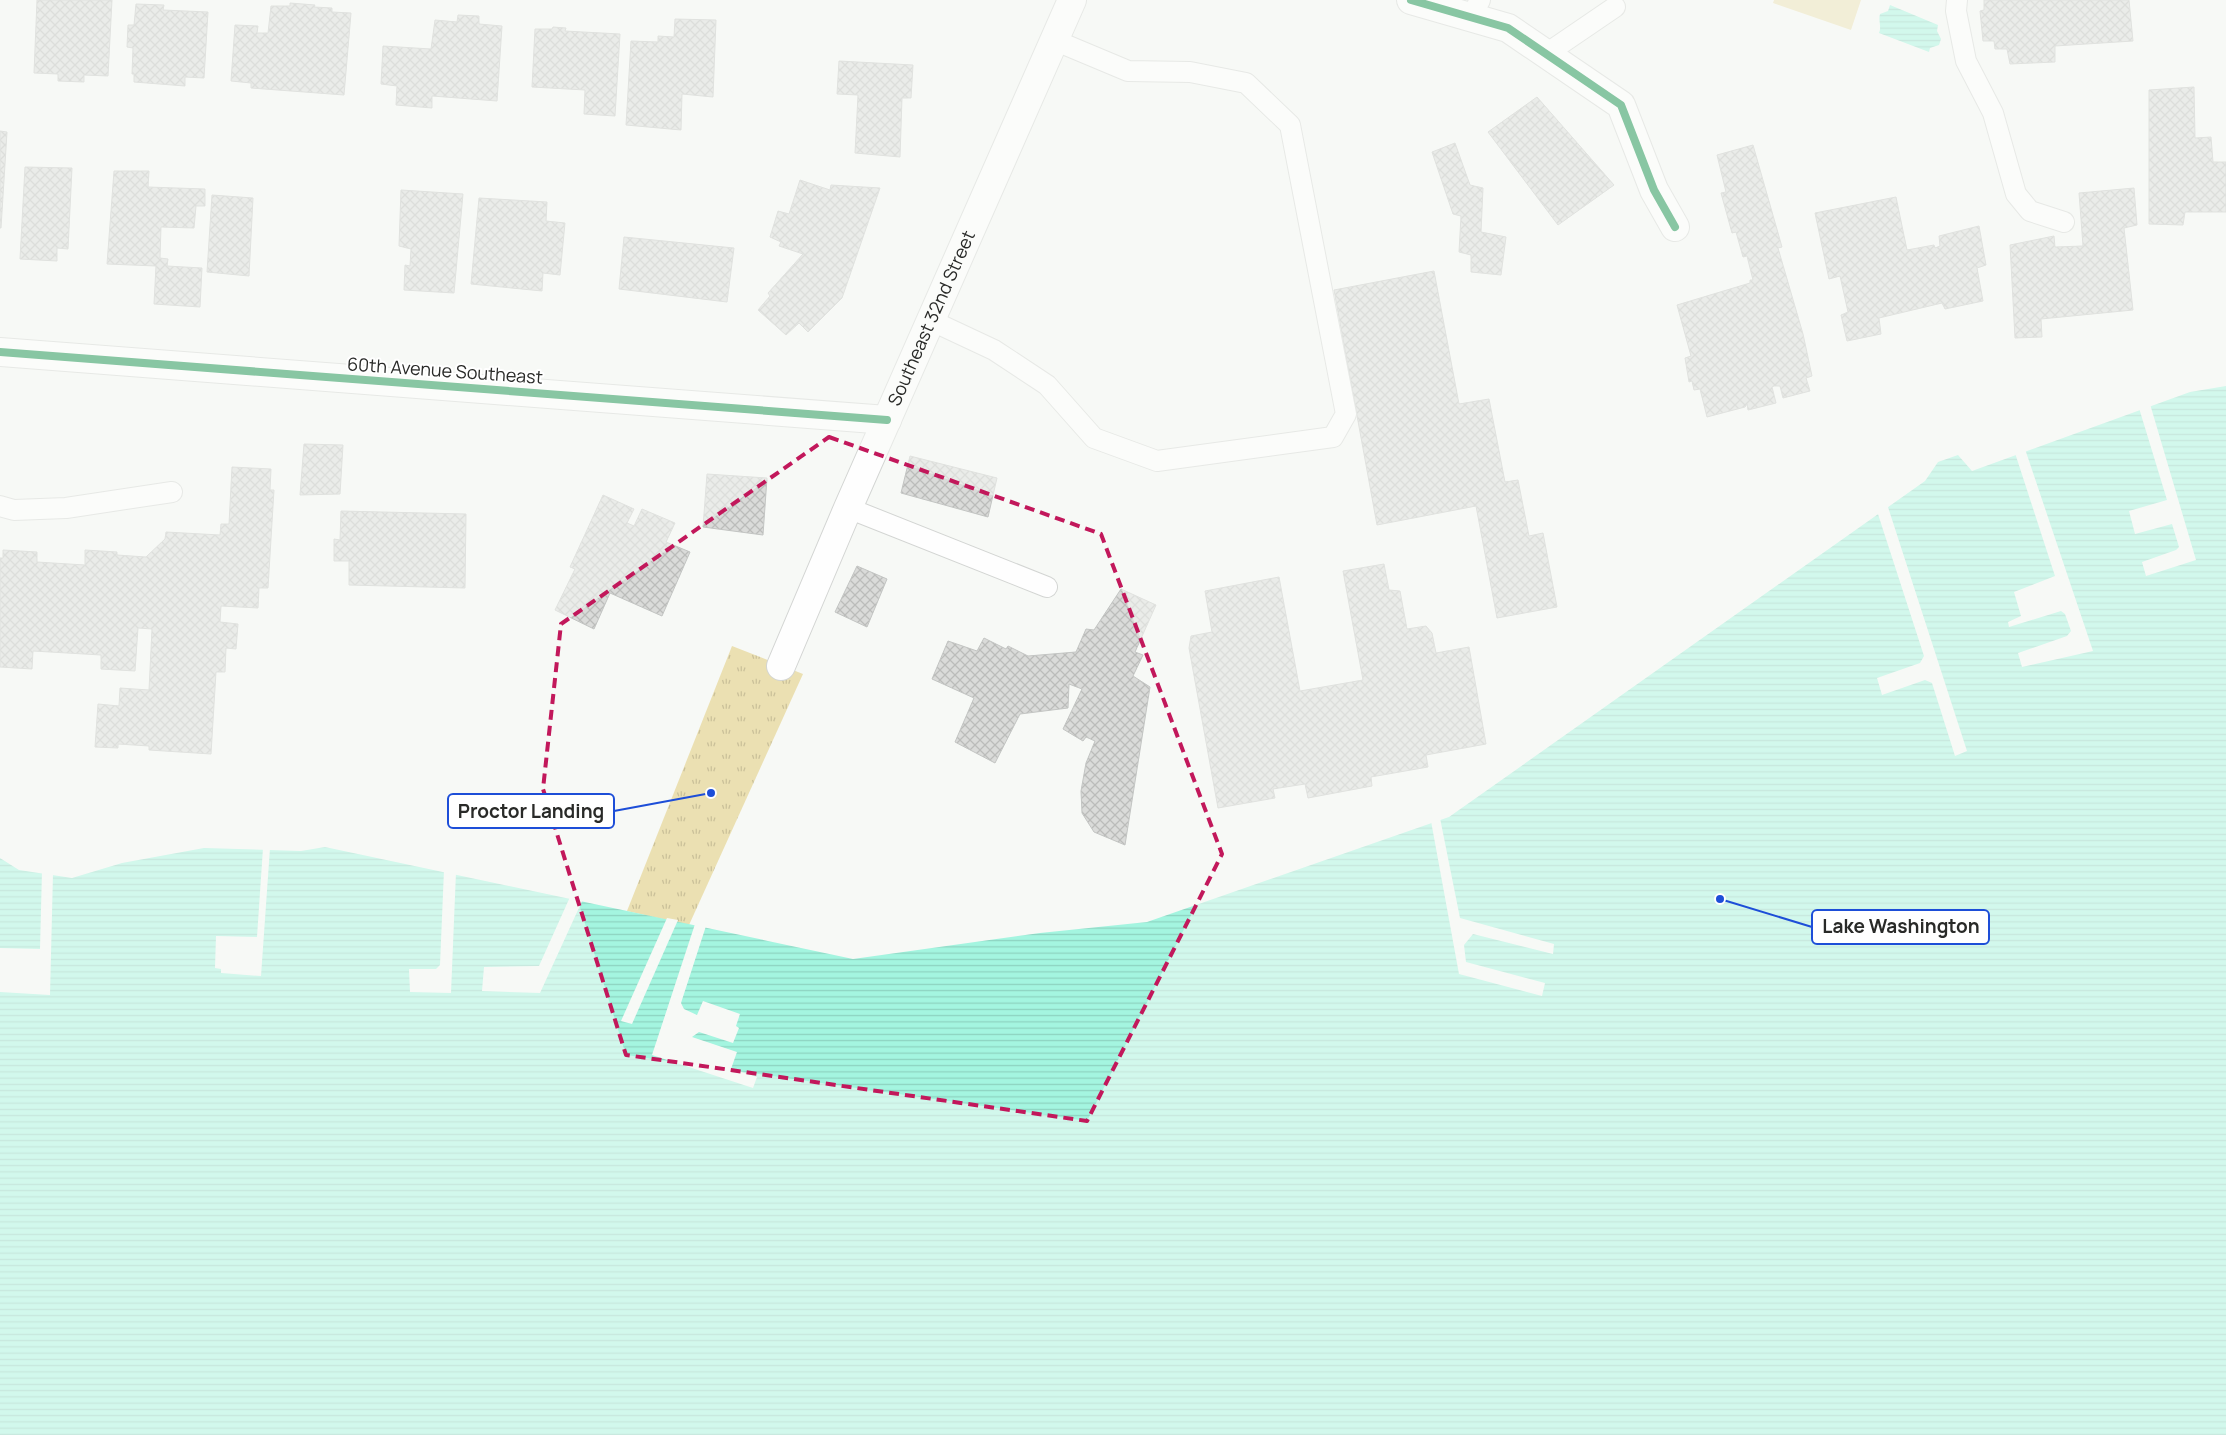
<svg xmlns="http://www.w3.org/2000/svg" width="2226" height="1435" font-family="Manrope,sans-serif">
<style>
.grass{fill:#ebe0b2}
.park{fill:url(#park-tufts)}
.water{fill:url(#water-rules)}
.pier{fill:#f7f9f6}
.building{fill:url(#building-cross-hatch);stroke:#c3c5c3}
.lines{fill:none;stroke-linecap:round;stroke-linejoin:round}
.lane-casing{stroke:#d3d5d3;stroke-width:22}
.street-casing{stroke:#d3d5d3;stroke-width:30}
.lane{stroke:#fefefe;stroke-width:20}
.street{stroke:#fefefe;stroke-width:28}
.cycleway-casing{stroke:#fff;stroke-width:11}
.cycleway{stroke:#00873e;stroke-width:8}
.marked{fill:none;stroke:#c2185b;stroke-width:4;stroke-dasharray:10 6;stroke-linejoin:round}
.labels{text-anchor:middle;stroke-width:4;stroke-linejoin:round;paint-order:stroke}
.street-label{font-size:18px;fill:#292a28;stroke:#fff}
.leader{fill:none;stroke:#1d4ed8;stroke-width:2}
.callout-dot{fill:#1d4ed8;stroke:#fff;stroke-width:2}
.callout{fill:#fff;stroke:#1d4ed8;stroke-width:2}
.callout-label{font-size:19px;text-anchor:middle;font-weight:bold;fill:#292a28}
</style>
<defs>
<pattern id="park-tufts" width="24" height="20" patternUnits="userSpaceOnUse" patternTransform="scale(1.25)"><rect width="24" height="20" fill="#ebe0b2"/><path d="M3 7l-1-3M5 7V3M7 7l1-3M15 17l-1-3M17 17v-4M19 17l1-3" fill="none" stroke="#cac099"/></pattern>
<pattern id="water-rules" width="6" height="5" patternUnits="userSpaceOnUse" patternTransform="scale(1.25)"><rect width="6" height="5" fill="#a4f5e0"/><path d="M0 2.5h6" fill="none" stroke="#8dd2c0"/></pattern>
<pattern id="building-cross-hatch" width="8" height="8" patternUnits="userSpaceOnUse" patternTransform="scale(1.25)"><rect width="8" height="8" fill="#dadbd9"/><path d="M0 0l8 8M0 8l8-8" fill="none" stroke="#bbbcba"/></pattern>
</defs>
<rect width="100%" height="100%" fill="#f7f9f6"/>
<path class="grass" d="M 1774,0 L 1861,0 L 1851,30 L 1773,3 Z"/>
<path class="park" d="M 732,646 L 803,674 L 689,925 L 627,911 Z"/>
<g class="water">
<path d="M 1890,5 L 1938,25 L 1937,31 L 1941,39 L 1939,45 L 1930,48 L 1929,52 L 1879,33 C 1882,27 1878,21 1880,14 L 1888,11 Z"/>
<path d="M 2226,386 L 2226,1435 L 0,1435 L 0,858 L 19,870 L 72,878 L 122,863 L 204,848 L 301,851 L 325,847 L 853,959 L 1040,933 L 1147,922 L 1449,817 L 1925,481 L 1938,462 L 1958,455 L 1972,471 L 2190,392 Z"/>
</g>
<g class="pier">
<path d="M 2150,404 L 2196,560 L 2146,576 L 2142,562 L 2176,550 L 2179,547 L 2172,524 L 2135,534 L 2129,511 L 2167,500 L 2139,408 Z"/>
<path d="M 2025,449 L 2093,651 L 2022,667 L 2018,653 L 2067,636 L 2071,631 L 2065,614 L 2061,611 L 2009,627 L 2008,622 L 2021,616 L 2014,592 L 2055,576 L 2015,453 Z"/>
<path d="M 1887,504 L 1967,751 L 1955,756 L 1932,683 L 1925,680 L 1882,695 L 1877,678 L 1920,663 L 1924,656 L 1877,511 Z"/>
<path d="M 1440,818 L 1460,918 L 1554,944 L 1553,954 L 1473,934 L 1464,945 L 1466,962 L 1545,983 L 1542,996 L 1459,974 L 1431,821 Z"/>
<path d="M 263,848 L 270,848 L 261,976 L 221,973 L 221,969 L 215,968 L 216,936 L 257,937 Z"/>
<path d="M 444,870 L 456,872 L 451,993 L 410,992 L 409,969 L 436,969 L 440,965 Z"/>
<path d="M 42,871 L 53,873 L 50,995 L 0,992 L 0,948 L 40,949 Z"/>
<path d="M 570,897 L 583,899 L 540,993 L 482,991 L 484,967 L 539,966 Z"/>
<path d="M 667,918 L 678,920 L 632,1024 L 621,1021 Z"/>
<path d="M 695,924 L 706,926 L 681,1003 L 684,1009 L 697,1015 L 703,1001 L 740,1014 L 736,1026 L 739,1028 L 733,1043 L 699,1032 L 692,1037 L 737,1052 L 731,1069 L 757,1077 L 753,1088 L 652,1055 Z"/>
</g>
<g class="building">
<path d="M 37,0 L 112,0 L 108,76 L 84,75 L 84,82 L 58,81 L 58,74 L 34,73 Z"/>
<path d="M 1984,0 L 2129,0 L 2133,41 L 2055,46 L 2055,62 L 2010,64 L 2007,49 L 1995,49 L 1994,41 L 1983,41 L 1980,11 L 1984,10 Z"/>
<path d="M 290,3 L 315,5 L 314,7 L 332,8 L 332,12 L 351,13 L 344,95 L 251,88 L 251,83 L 231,81 L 235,25 L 258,26 L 257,33 L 268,33 L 271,6 L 290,6 Z"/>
<path d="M 136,4 L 164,5 L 163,10 L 208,12 L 204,78 L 185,77 L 185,86 L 134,82 L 134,74 L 132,74 L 133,48 L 127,47 L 128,25 L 134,25 Z"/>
<path d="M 458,15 L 479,16 L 479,24 L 502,26 L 497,101 L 432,96 L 432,108 L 396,105 L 397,86 L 381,84 L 383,46 L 431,49 L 435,20 L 457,22 Z"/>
<path d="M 675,19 L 716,20 L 713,97 L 682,94 L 681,130 L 626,125 L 631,41 L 658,42 L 658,36 L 674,37 Z"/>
<path d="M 553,27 L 566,28 L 565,31 L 620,34 L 615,116 L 584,114 L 585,90 L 532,87 L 535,29 L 552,29 Z"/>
<path d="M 839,61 L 913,65 L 911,98 L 902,98 L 900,157 L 855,153 L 858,95 L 837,94 Z"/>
<path d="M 2194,87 L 2195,138 L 2211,137 L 2213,162 L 2226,162 L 2226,212 L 2185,212 L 2183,225 L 2149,224 L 2149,90 Z"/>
<path d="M 1537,97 L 1614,185 L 1558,225 L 1488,132 Z"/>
<path d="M 0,131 L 7,132 L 1,228 L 0,228 Z"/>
<path d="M 1455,143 L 1470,185 L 1483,188 L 1481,232 L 1506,237 L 1501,275 L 1471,272 L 1471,255 L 1459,252 L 1461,216 L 1453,214 L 1432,152 Z"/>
<path d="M 1753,145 L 1782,247 L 1778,248 L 1803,334 L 1812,376 L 1806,378 L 1810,391 L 1783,398 L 1780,386 L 1774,386 L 1772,387 L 1776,403 L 1748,410 L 1747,404 L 1745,407 L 1707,417 L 1700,389 L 1694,390 L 1692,381 L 1689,382 L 1685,358 L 1691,356 L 1677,305 L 1750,283 L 1750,280 L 1753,280 L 1747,256 L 1743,257 L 1736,232 L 1732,233 L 1721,193 L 1726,192 L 1717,155 Z"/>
<path d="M 25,167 L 72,168 L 68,249 L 57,248 L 57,261 L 20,259 Z"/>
<path d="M 114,171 L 149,171 L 148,187 L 205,189 L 205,206 L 196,206 L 194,228 L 161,227 L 160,258 L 168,259 L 167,266 L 202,268 L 200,307 L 154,304 L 156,266 L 107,264 Z"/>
<path d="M 800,180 L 830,190 L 831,185 L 880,188 L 842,298 L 808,332 L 799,323 L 786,335 L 758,310 L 770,296 L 768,293 L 803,254 L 779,246 L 781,242 L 770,237 L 778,211 L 789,214 Z"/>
<path d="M 2134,188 L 2137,225 L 2124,228 L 2133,310 L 2041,319 L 2042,337 L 2015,338 L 2010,245 L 2054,236 L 2055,247 L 2083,246 L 2079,193 Z"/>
<path d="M 401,190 L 463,194 L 454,293 L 404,290 L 405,265 L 410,266 L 411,249 L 399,246 Z"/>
<path d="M 212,195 L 253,198 L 249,276 L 207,272 Z"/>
<path d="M 1896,197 L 1907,250 L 1934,245 L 1935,248 L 1940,246 L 1939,236 L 1979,226 L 1986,265 L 1977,268 L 1983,301 L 1945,309 L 1942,303 L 1879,318 L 1881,334 L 1847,341 L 1841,315 L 1848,312 L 1840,276 L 1829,279 L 1815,213 Z"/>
<path d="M 479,198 L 547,202 L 546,221 L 565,223 L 560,275 L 543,273 L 542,291 L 471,284 Z"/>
<path d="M 624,237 L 734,248 L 727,302 L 619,289 Z"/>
<path d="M 1434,271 L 1459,404 L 1489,399 L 1505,482 L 1518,480 L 1529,536 L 1543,533 L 1557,607 L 1497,618 L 1476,506 L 1377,525 L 1334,290 Z"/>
<path d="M 304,444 L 343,445 L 340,494 L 300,495 Z"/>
<path d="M 910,456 L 997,478 L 988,517 L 901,493 Z"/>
<path d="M 232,467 L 271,469 L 270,490 L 274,490 L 268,588 L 259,588 L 258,608 L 221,606 L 220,622 L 238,624 L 236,649 L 226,648 L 225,672 L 216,672 L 211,754 L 149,750 L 149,746 L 118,744 L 118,748 L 95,747 L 98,704 L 119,706 L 120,688 L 149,690 L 152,629 L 138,628 L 135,671 L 101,669 L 101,655 L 33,651 L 32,669 L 0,667 L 0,558 L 3,558 L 3,550 L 37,552 L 37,562 L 85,565 L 85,550 L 117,552 L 117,555 L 146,557 L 165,539 L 166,532 L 220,535 L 221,524 L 229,524 Z"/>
<path d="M 707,474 L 767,478 L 763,535 L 703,527 Z"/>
<path d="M 603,495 L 634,509 L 627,523 L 634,526 L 642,509 L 675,523 L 666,542 L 690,552 L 662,616 L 610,593 L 594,629 L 555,610 L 575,569 L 570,567 Z"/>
<path d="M 341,511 L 466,514 L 465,588 L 349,585 L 349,561 L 334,561 L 334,539 L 340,540 Z"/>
<path d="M 1384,564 L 1389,590 L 1400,591 L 1407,629 L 1426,626 L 1432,633 L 1436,653 L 1469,647 L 1486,744 L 1426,755 L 1428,767 L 1371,777 L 1372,786 L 1308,798 L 1305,784 L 1273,789 L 1275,798 L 1218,808 L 1189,648 L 1191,636 L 1212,632 L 1205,591 L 1279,577 L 1300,691 L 1363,680 L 1343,571 Z"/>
<path d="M 857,566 L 887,579 L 867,627 L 835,612 Z"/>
<path d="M 1121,589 L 1156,605 L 1135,652 L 1143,655 L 1133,676 L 1150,687 L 1125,845 L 1094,832 L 1082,813 L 1081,791 L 1086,763 L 1095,741 L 1086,737 L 1083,741 L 1063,729 L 1082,689 L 1069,684 L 1068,708 L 1020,714 L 995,763 L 955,742 L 974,698 L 932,679 L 948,641 L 977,651 L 984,638 L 1006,649 L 1008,646 L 1028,656 L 1076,652 L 1086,629 L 1094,630 Z"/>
</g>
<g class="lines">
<g class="lane-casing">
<g id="lane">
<path d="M 1957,0 L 1956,11 L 1966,61 L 1993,113 L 2016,194 L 2030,211 L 2064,222"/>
<path d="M 1471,17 L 1480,0"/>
<path d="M 1546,54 L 1615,7"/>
<path d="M 930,320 L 994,350 L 1047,385 L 1094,438 L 1157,461 L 1333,437 L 1346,414 L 1290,125 L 1246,83 L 1190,72 L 1128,71 L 1054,40"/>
<path d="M 0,506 L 14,510 L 66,508 L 172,492"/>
<path d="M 848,508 L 1047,587"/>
</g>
</g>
<g class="street-casing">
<g id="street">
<path d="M 1411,0 L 1508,28 L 1621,105 L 1654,190 L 1675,227"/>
<path d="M 0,352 L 887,420"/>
<path id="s1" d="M 781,666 L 848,508 L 1072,0"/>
</g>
</g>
<use href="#lane" class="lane"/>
<use href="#street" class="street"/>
<g class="cycleway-casing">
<g id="cycleway">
<path d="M 1411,0 L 1508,28 L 1621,105 L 1654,190 L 1675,227"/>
<path d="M 0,352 L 887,420"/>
</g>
</g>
<use href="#cycleway" class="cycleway"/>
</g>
<path d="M0 0H2226V1435H0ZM 829,437 L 1101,534 L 1222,854 L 1087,1121 L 626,1055 L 543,789 L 561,624 Z" fill="#f7f9f6" fill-opacity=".55" fill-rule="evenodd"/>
<path class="marked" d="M 829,437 L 1101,534 L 1222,854 L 1087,1121 L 626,1055 L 543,789 L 561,624 Z"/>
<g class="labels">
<g class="street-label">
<text dy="6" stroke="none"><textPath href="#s1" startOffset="379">Southeast 32nd Street</textPath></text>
<text transform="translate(445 371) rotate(4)" y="6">60th Avenue Southeast</text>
</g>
</g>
<path class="leader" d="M711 793L614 811M1720 899L1812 927"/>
<g class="callout-dot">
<circle cx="711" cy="793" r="5"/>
<circle cx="1720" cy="899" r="5"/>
</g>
<g class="callout">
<rect x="448" y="794" width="166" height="34" rx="5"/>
<rect x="1812" y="910" width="177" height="34" rx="5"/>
</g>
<g class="callout-label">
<text x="531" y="818">Proctor Landing</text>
<text x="1901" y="933">Lake Washington</text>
</g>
</svg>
